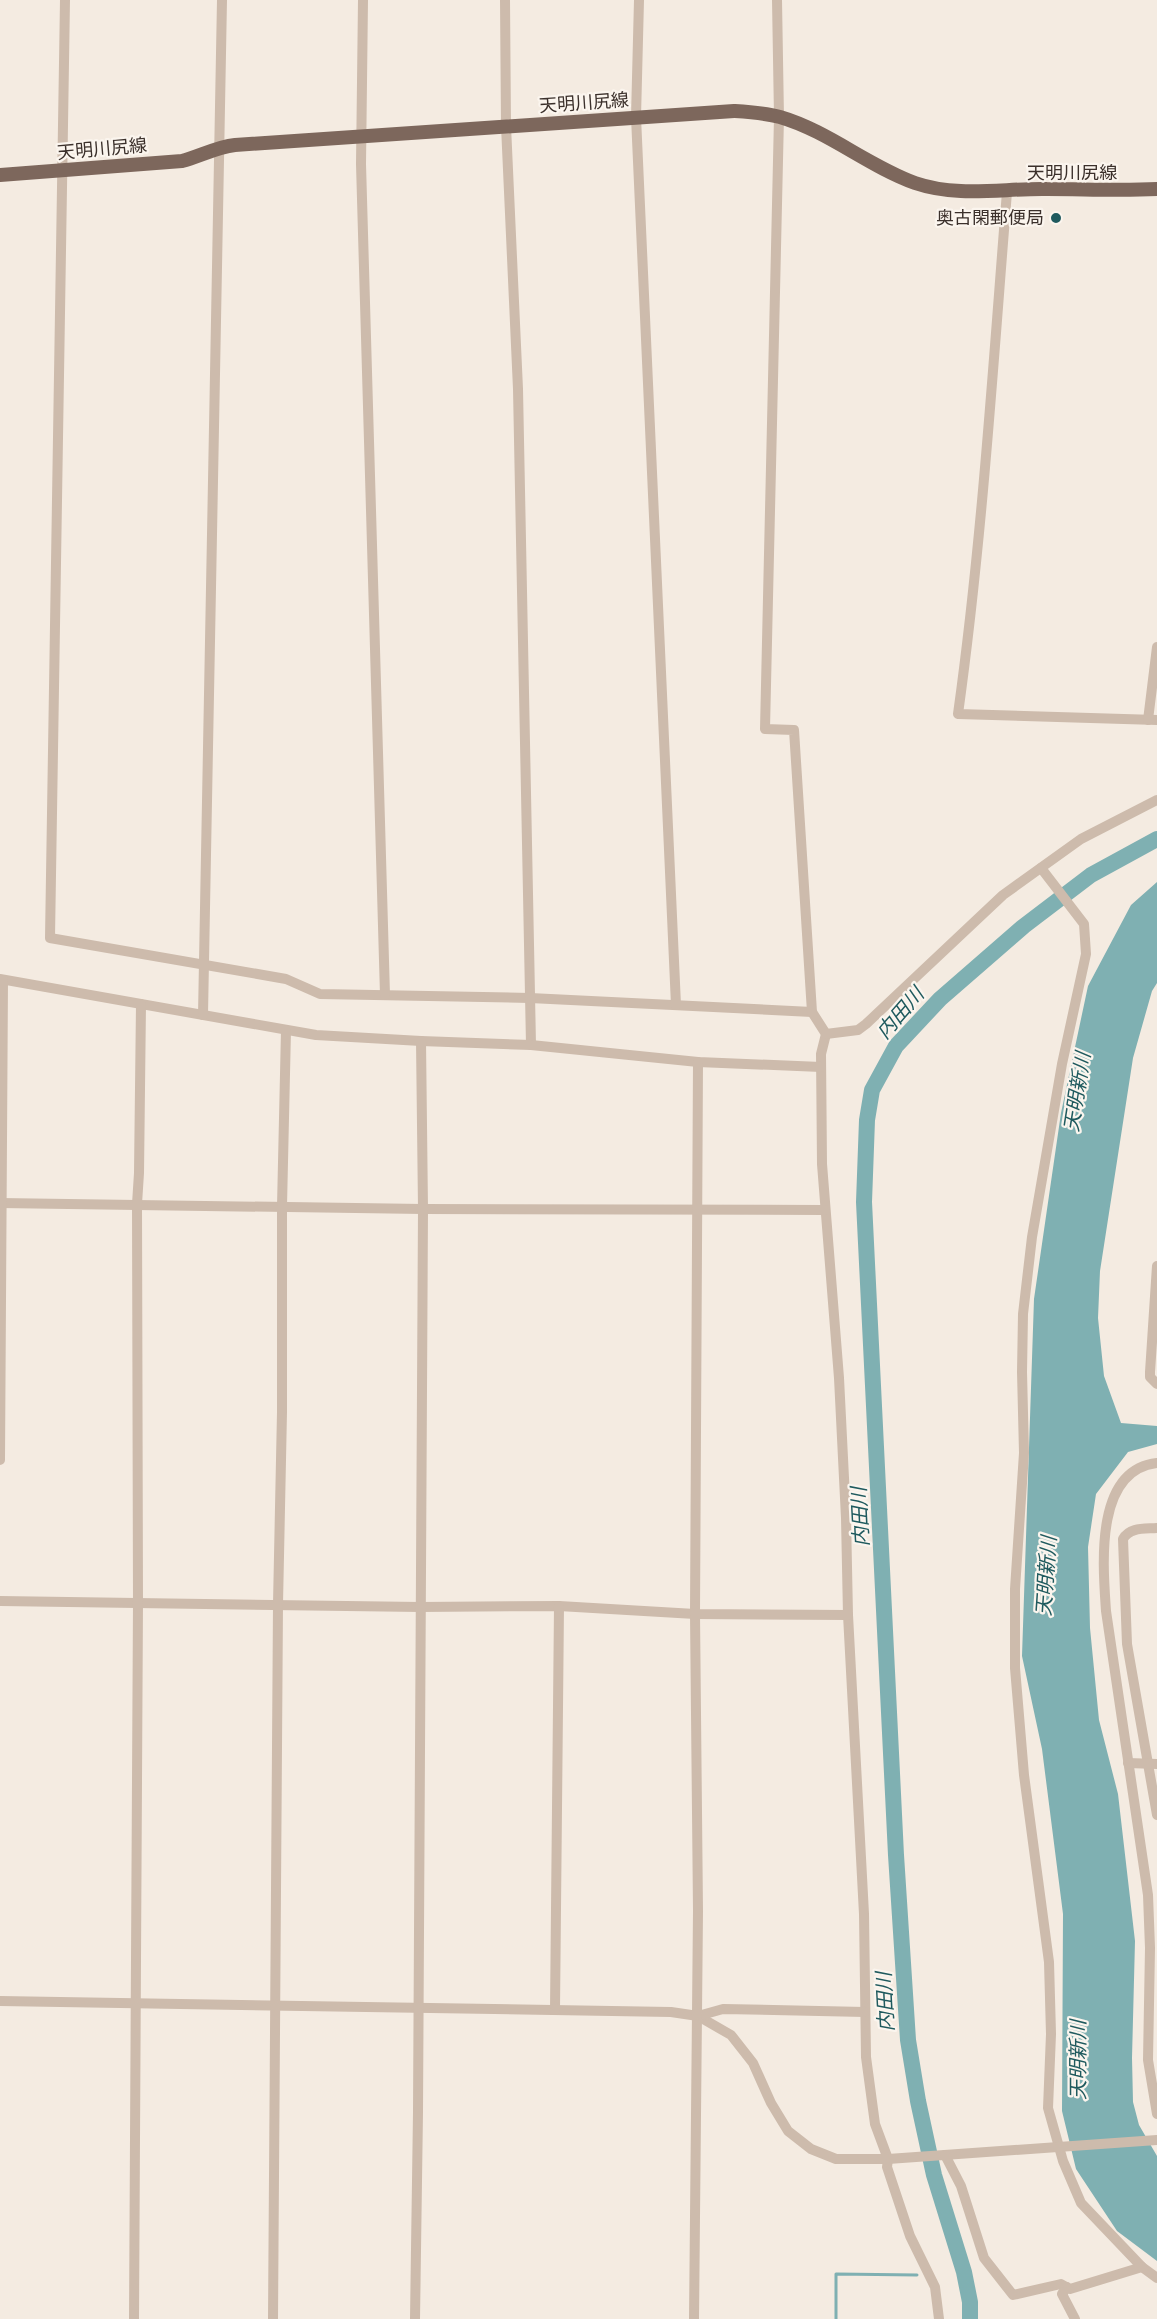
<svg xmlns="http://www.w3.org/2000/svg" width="1157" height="2319" font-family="Helvetica,'Noto Sans JP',sans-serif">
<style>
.water{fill:#7fb0b2}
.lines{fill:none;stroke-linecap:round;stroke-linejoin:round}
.stream{stroke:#7fb0b2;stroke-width:3}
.river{stroke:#7fb0b2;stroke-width:16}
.minor{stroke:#cdbbac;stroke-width:10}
.major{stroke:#7d675c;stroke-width:14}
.poi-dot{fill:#1f5a5e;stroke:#fbf5ee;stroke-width:2}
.labels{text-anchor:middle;stroke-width:4.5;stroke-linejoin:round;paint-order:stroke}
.street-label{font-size:18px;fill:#3b302b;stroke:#fbf5ee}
.poi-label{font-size:18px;fill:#3b302b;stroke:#fbf5ee;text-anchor:end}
.water-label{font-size:20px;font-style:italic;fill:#1f5a5e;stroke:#fbf5ee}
</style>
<rect width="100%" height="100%" fill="#f4ebe1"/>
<path class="water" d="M 1157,882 L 1157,983 L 1152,991 L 1133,1058 L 1100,1271 L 1098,1318 L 1104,1376 L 1121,1423 L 1157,1426 L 1157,1444 L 1128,1452 L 1096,1494 L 1088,1547 L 1090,1628 L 1099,1720 L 1118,1794 L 1135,1941 L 1132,2058 L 1133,2102 L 1139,2125 L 1157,2156 L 1157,2261 L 1117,2231 L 1076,2169 L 1062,2111 L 1063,1914 L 1042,1749 L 1022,1656 L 1034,1299 L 1061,1113 L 1088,986 L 1131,905 Z"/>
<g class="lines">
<path class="stream" d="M 836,2319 L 836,2274 L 917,2275"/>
<path class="river" d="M 970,2319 L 970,2302 L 964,2272 L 934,2175 L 918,2101 L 908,2040 L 896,1855 L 864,1202 L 867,1120 L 872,1090 L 896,1046 L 940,999 L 1024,926 L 1091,875 L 1157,839"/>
<g class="minor">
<path d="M 65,0 L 50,938 L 286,979 L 320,994 L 530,998 L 812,1012"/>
<path d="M 363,0 L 361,164 L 385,995"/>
<path d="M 505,0 L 506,126 L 518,389 L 531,1045"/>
<path d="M 639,0 L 636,117 L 676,1005"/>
<path d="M 777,0 L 779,117 L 765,729 L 794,730 L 812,1012 L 826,1034 L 821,1054 L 822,1164 L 839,1378 L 846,1518 L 848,1615 L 864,1914 L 866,2057 L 875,2124 L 888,2159 L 887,2167 L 910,2236 L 935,2287 L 939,2319"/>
<path d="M 1007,192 C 993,366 982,541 958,714 L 1157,720"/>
<path d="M 1148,720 L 1157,647"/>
<path d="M 1041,868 L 1084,924 L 1086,954 L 1062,1064 L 1032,1237 L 1023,1314 L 1022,1372 L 1024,1453 L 1015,1589 L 1015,1668 L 1024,1775 L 1049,1962 L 1051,2034 L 1048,2108 L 1063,2161 L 1081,2203 L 1142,2267 L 1157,2278"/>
<path d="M 0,979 L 316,1035 L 421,1041 L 531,1045 L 698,1062 L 821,1067"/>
<path d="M 203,1015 L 222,0"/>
<path d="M 826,1034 L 858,1030 L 866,1024 L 1003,895 L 1081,839 L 1157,800"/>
<path d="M 0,1203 L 423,1209 L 825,1210"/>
<path d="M 1157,1266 L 1150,1372 L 1150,1377 L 1157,1384"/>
<path d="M 0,1460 L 3,980"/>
<path d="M 1157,1463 C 1094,1470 1103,1566 1106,1611 L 1148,1895 L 1150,1948 L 1148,2060 L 1157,2114"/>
<path d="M 1157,1528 C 1144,1529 1130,1527 1123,1539 L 1127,1644 L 1157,1815"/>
<path d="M 0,1601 L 420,1607 L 559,1606 L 695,1614 L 848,1615"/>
<path d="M 1128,1763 L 1157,1764"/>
<path d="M 0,2001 L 671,2012 L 698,2016 L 731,2035 L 753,2063 L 771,2103 L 788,2131 L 811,2149 L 836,2159 L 888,2159 L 1157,2140"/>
<path d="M 555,2010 L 559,1606"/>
<path d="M 698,2016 L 723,2009 L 865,2012"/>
<path d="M 945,2155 L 961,2186 L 984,2258 L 1013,2295 L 1061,2284 L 1070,2289 L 1142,2267"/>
<path d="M 1067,2287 L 1062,2294 L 1075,2319"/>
<path d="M 134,2319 L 138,1602 L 137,1204 L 139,1173 L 141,1004"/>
<path d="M 273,2319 L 278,1604 L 282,1412 L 282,1206 L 286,1030"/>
<path d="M 415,2319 L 418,2112 L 423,1209 L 421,1041"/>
<path d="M 694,2319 L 698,1911 L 695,1614 L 698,1062"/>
</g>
<path class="major" d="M 0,175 L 182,161 C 200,156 217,147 235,145 L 734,111 C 749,112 765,113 780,117 C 828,131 868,166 915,183 C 959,198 1003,188 1047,189 C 1084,189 1120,191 1157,189"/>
</g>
<circle class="poi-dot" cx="1056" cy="218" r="6"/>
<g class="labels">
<g class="street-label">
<text transform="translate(584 103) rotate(-4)" y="6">天明川尻線</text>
<text transform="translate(102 149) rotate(-5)" y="6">天明川尻線</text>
<text x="1072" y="179">天明川尻線</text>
</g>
<g class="poi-label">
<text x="1044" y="224">奥古閑郵便局</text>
</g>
<g class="water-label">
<text transform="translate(900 1013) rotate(-49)" y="7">内田川</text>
<text transform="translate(1077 1092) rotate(-81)" y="7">天明新川</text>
<text transform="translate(860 1517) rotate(-93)" y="7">内田川</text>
<text transform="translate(1046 1576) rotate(-86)" y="7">天明新川</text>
<text transform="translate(885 2002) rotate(-93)" y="7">内田川</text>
<text transform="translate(1078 2060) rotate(-90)" y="7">天明新川</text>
</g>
</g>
</svg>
